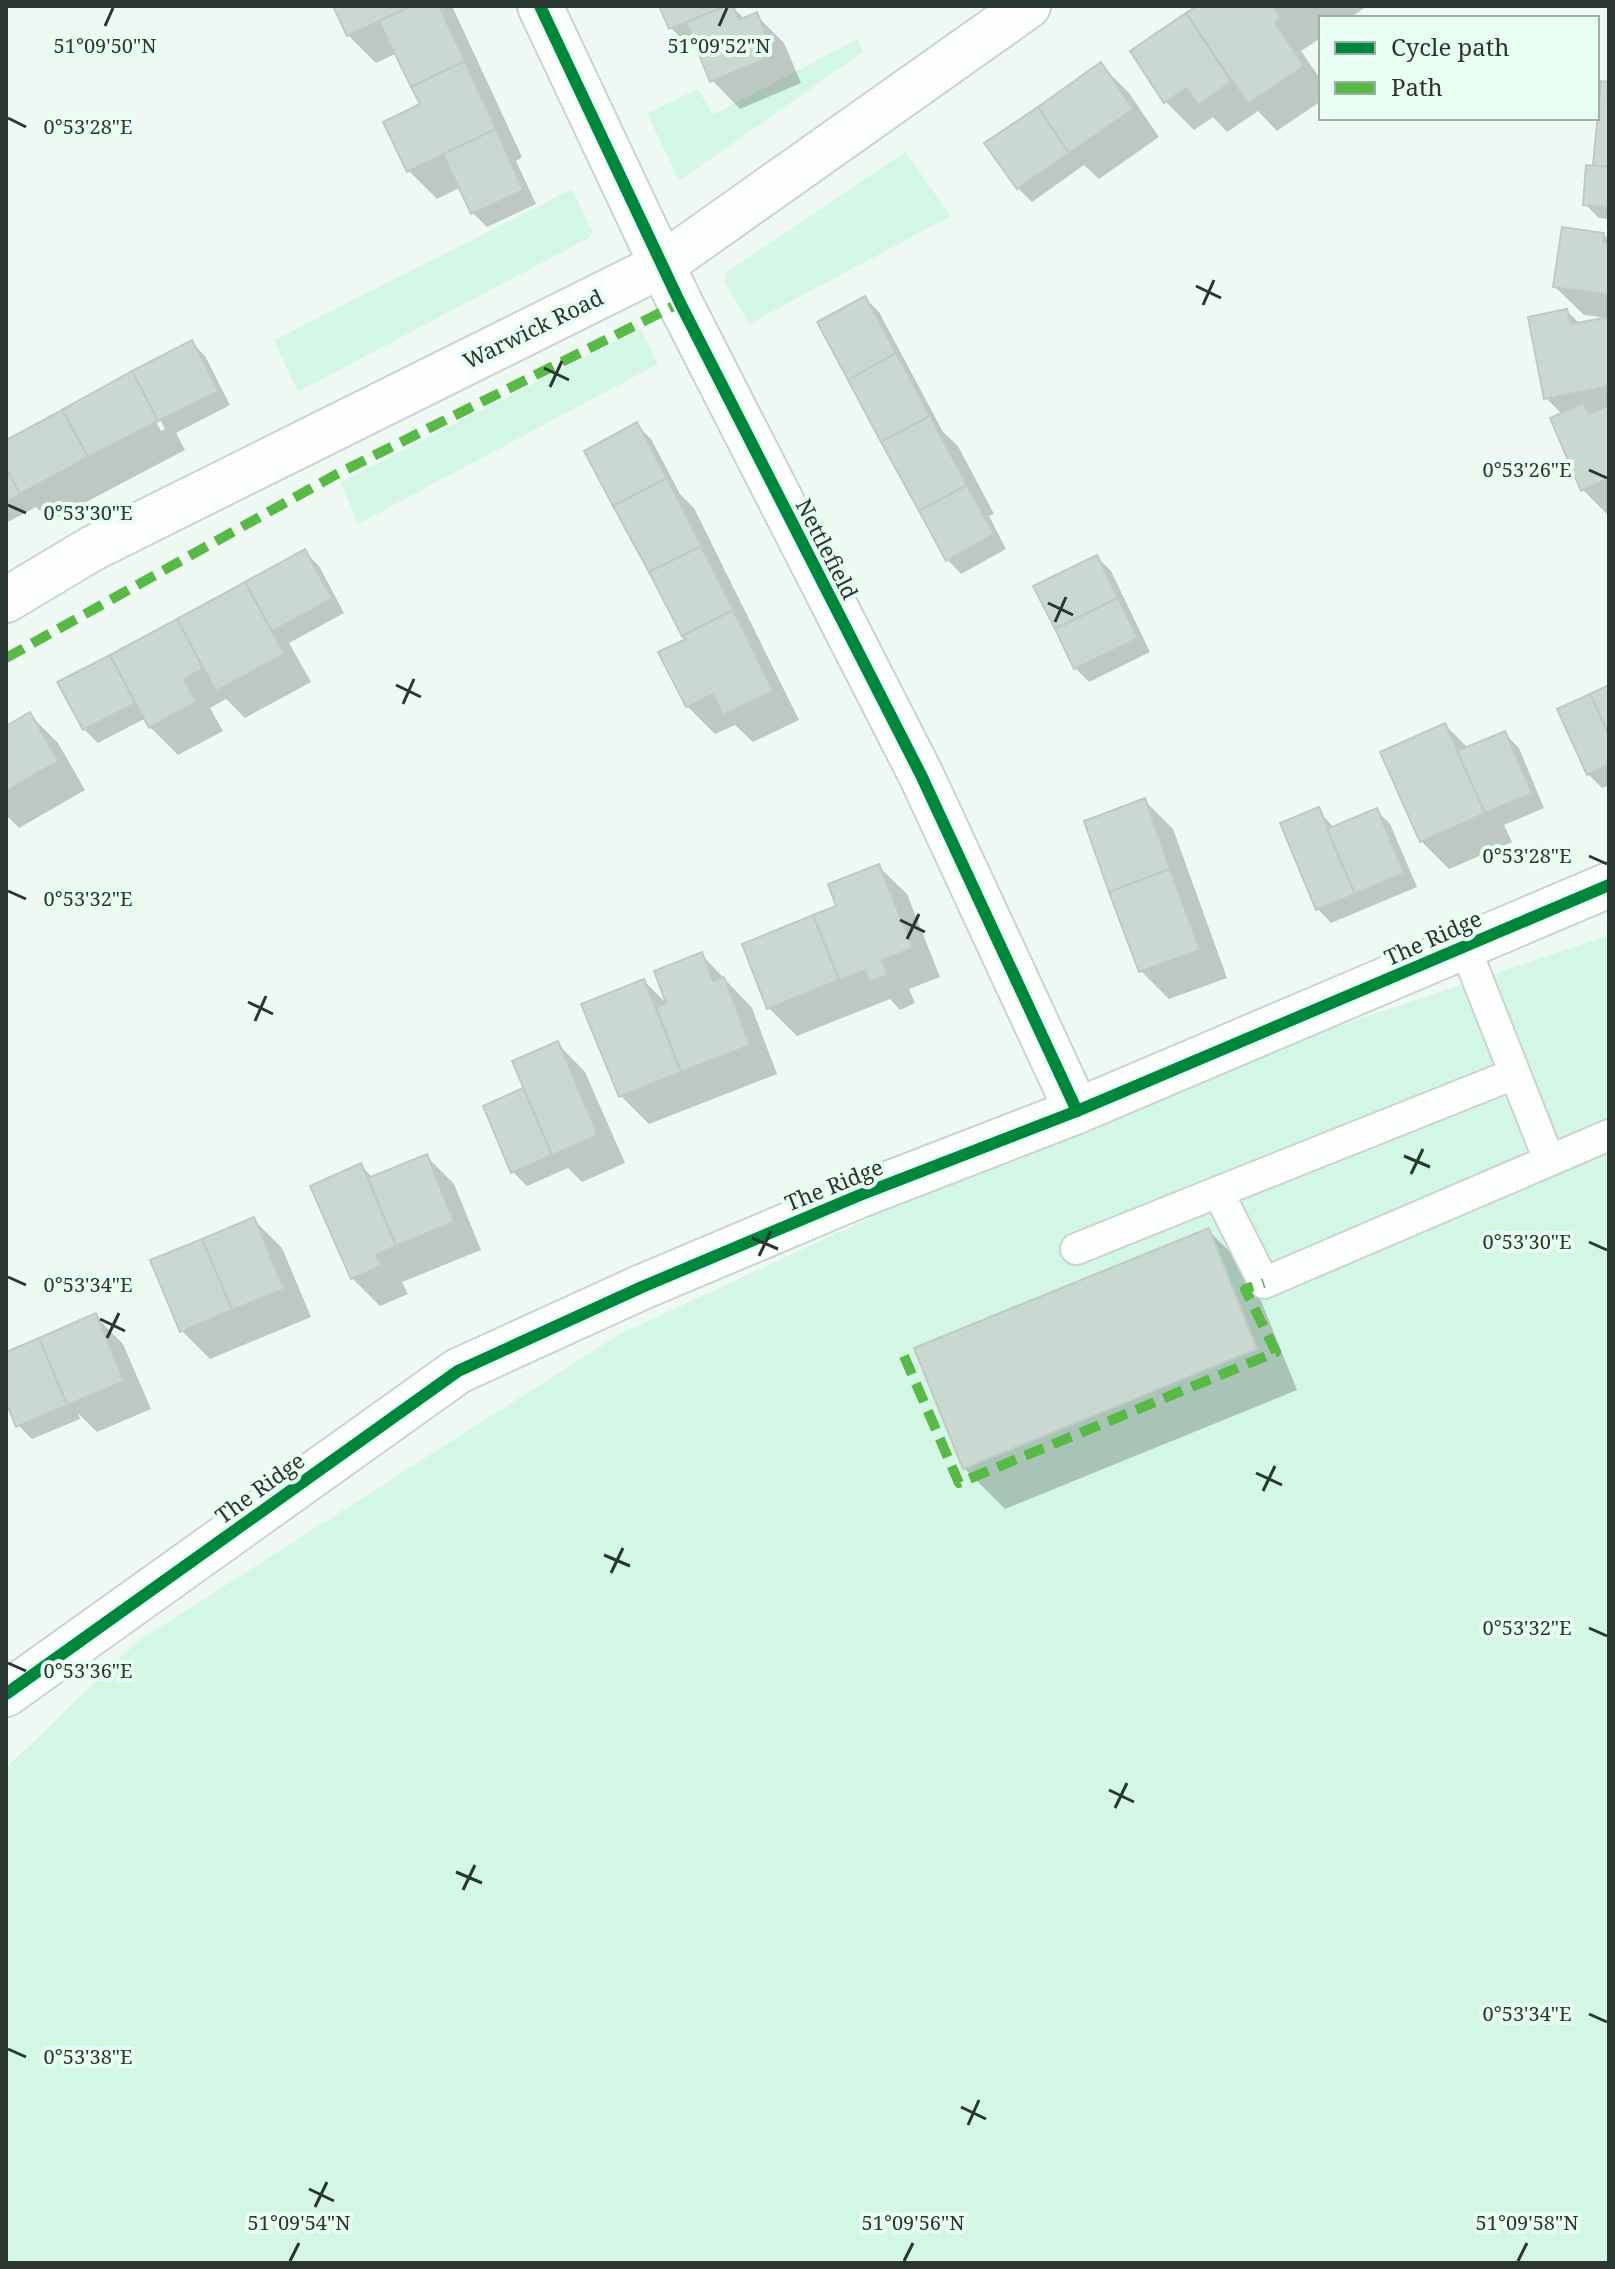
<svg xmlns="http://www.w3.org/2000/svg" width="1615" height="2269" font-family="'Noto Serif',serif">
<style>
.green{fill:#d4f6e5}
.shadow{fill:#0003;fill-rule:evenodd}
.building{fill:#c9d8d0;stroke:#bfcac4;stroke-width:2}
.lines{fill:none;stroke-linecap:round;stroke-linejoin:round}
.lane-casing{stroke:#c9d4ce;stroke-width:34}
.street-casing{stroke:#c9d4ce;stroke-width:48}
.lane{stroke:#fcfefd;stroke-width:30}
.street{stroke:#fcfefd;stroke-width:44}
.quiet{stroke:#58b947;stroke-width:10;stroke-dasharray:20 10;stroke-linecap:butt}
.cycleway-casing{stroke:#e9fef3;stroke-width:17}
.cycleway{stroke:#00873e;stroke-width:12}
.ticks{fill:none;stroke:#293730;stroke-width:3}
.labels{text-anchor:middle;stroke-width:8;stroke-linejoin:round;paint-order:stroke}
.street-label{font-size:22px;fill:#293730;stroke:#e9fef3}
.ticks-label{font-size:20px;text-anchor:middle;fill:#293730;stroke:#e9fef3;stroke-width:8;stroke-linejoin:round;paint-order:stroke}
</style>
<rect width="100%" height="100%" fill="#eef9f3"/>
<g class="green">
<polygon points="857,39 863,52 679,181 647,113 698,89 713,115"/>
<polygon points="905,152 951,216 749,324 725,282 727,272"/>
<polygon points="572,189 593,233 587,239 298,392 274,340"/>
<polygon points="640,329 658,364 358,524 341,482"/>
<polygon points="1609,935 1609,2263 6,2263 6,1768 138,1641 618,1335 1139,1093"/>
</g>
<g class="shadow">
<polygon points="335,6 452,6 522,157 516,161 536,204 487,227 473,213 461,187 437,199 409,171 423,104 397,53 376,63 348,35"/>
<polygon points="661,6 731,6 745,19 756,15 784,43 801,83 740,109 712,80 694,38 685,42 671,28"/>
<polygon points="1200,6 1367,6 1350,18 1321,18 1321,38 1301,51 1321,80 1321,101 1277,131 1258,111 1227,132 1213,117 1194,130 1166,102 1132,52"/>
<polygon points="1101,65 1129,93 1159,137 1099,179 1084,165 1032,202 1018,188"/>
<polygon points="1609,84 1609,219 1599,218 1585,204 1598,168 1595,164"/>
<polygon points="1603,234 1609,240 1609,516 1583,490 1563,415 1546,398 1567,311 1580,324 1608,318 1584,315 1555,287"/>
<polygon points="865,298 879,312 943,432 958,446 994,514 989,516 1006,549 961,574 948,560"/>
<path d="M 191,342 L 205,356 L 230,405 L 176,433 L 185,450 L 50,521 L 36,507 L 6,523 L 6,443 ZM 147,405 L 152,405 L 165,429 L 161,431 Z"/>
<polygon points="637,425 651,439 680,494 694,508 799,720 753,742 735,725 715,734 687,706 688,640"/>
<polygon points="305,552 319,566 344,613 289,643 311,682 245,718 226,699 210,708 223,731 178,755 150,727 146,718 98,743 84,729 111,657 244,584 250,590"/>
<polygon points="1097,557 1111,571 1150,652 1089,682 1075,668"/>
<polygon points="1609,688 1609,785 1602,788 1588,774"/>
<polygon points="30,715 58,743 85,790 19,828 6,815 6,728"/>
<polygon points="1445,725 1469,749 1505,734 1519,748 1544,808 1504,825 1512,842 1449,869 1421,841"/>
<polygon points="1144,800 1173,829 1227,978 1169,999 1141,971"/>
<polygon points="1318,810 1334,828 1376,810 1390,824 1417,887 1331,923 1318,909"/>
<polygon points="878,866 907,894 940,977 909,989 915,1003 900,1010 890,999 797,1036 769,1008 839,907"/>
<polygon points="701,954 752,1008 777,1074 649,1124 621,1096 644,981 670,1007"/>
<polygon points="557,1043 585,1072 625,1163 582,1182 568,1168 527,1186 513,1172 523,1091 529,1097"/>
<polygon points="426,1156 454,1184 481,1250 402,1282 408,1294 380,1306 352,1278 361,1166 373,1178"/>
<polygon points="254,1220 282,1248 311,1317 210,1359 182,1331"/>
<polygon points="1208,1230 1249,1271 1297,1390 1005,1509 964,1468"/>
<polygon points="95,1316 123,1344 151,1409 97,1432 78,1413 80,1419 32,1439 18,1425 6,1397 6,1354"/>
</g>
<g class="building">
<polygon points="333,6 411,6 347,36"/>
<polygon points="411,6 439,6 465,61 411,87 379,21"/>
<polygon points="659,6 722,6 722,8 669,29"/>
<polygon points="733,6 739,20 757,12 774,55 710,82 686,22 726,6"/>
<polygon points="1197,6 1273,6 1281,18 1275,23 1304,66 1248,104 1186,13"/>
<polygon points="1186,13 1231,82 1198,105 1187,88 1164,103 1130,51"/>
<polygon points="465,61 496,129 407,172 383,122 420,104 411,87"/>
<polygon points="1101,62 1133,109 1069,153 1038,107"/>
<polygon points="1601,81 1609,82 1609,167 1593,165"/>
<polygon points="1038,107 1069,153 1017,189 984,143"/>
<polygon points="496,129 523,190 471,214 443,154"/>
<polygon points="1586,165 1609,167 1609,207 1583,205"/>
<polygon points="1562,227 1604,233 1603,242 1609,243 1609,295 1553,287"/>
<polygon points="865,296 896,353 848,380 817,322"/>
<polygon points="1567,309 1571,324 1609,317 1609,386 1544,399 1528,317"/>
<polygon points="192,340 218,391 158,421 132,371"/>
<polygon points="896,353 930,416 881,442 848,380"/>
<polygon points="132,371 158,421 88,457 62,410"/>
<polygon points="1583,403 1589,414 1609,405 1609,478 1581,491 1550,418"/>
<polygon points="62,410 88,457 20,494 6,469 6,440"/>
<polygon points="930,416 967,485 919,511 881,442"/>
<polygon points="637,422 667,478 613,506 584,451"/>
<polygon points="6,469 20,494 6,502"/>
<polygon points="667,478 701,546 649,572 613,506"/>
<polygon points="967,485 994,534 946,561 919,511"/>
<polygon points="701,546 733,610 682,636 649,572"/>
<polygon points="305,549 332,599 272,631 245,582"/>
<polygon points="1097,555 1118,598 1055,629 1033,586"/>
<polygon points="245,582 284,654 216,691 177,619"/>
<polygon points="1118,598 1138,638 1074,669 1055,629"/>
<polygon points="733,610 773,691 723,715 713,694 686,707 658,652 686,639 682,636"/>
<polygon points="177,619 203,668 184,679 196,702 149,728 110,655"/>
<polygon points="110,655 135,703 83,730 57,682"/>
<polygon points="1609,685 1609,735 1590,694"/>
<polygon points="1590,694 1609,735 1609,765 1587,775 1557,709"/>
<polygon points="30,712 58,761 6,791 6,726"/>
<polygon points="1445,723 1485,813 1420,842 1380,752"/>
<polygon points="1505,731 1532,793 1485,813 1457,751"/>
<polygon points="1145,798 1170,869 1109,892 1084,821"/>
<polygon points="1319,807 1355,894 1316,910 1280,823"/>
<polygon points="1377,808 1404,873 1355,894 1327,829"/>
<polygon points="879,864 913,948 882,960 888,975 870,982 865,970 839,980 813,915 836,906 828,884"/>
<polygon points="1170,869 1200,950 1139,972 1109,892"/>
<polygon points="813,915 839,980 767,1009 742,944"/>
<polygon points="702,952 713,981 724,977 750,1045 681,1072 656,1007 666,1003 654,971"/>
<polygon points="644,979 681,1072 619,1097 581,1004"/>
<polygon points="558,1041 598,1135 552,1155 512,1061"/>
<polygon points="523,1088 552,1155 511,1173 483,1106"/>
<polygon points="427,1154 454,1222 396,1246 368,1178"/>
<polygon points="361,1163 396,1246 376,1254 381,1266 351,1279 310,1186"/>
<polygon points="254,1217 284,1289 232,1310 202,1239"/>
<polygon points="1209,1228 1257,1349 963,1469 914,1348"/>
<polygon points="202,1239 232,1310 180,1332 150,1260"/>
<polygon points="96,1313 124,1381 67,1405 39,1338"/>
<polygon points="39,1338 67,1405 16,1427 6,1402 6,1352"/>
</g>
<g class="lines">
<defs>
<g id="lane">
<polyline points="1464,945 1549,1160"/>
<polyline points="1514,1074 1218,1192 1264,1283 1609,1135"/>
<polyline points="1076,1249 1218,1192"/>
</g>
<g id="street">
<polyline points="540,6 680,303 921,775 1077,1111"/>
<polyline points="6,600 93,548 662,265 1028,6"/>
<polyline points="6,1694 458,1371 642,1287 860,1195 1077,1111 1609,885"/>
</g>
</defs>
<use href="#lane" class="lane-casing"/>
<use href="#street" class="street-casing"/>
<use href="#lane" class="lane"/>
<use href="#street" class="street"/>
<g class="quiet">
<polyline points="6,658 335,475 680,303"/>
<polyline points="904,1356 959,1483 1276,1352 1245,1289 1264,1283"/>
</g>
<defs>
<g id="cycleway">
<polyline points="540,6 680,303 921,775 1077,1111"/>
<polyline points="6,1694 458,1371 642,1287 860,1195 1077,1111 1609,885"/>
</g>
</defs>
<use href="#cycleway" class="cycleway-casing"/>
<use href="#cycleway" class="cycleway"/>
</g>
<path class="ticks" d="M 105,26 L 113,8M 719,26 L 727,8M 8,118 L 26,127M 1196,286 L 1221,298M 1203,305 L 1214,280M 544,368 L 569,380M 550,387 L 562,361M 1589,470 L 1607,478M 8,505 L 26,513M 1048,603 L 1073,615M 1055,622 L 1066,597M 396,685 L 421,697M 403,704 L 414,679M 1589,856 L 1607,864M 8,891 L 26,899M 900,920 L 925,932M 907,939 L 919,914M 248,1002 L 273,1014M 255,1021 L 266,996M 1404,1156 L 1430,1167M 1411,1174 L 1423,1149M 752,1238 L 778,1249M 1589,1242 L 1607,1250M 759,1256 L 771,1231M 8,1277 L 26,1285M 100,1319 L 125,1331M 107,1338 L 119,1313M 1256,1473 L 1282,1485M 1263,1491 L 1275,1466M 604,1555 L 630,1566M 611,1573 L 623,1548M 1589,1628 L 1607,1636M 8,1663 L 26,1671M 1109,1790 L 1134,1802M 1115,1808 L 1127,1783M 456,1872 L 482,1883M 463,1890 L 475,1865M 1589,2014 L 1607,2022M 8,2049 L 26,2057M 961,2107 L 986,2119M 968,2125 L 979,2100M 309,2189 L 334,2201M 315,2207 L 327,2182M 290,2261 L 299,2243M 904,2261 L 913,2243M 1518,2261 L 1527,2243"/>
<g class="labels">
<g class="street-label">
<text transform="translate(533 329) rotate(-26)" y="8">Warwick Road</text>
<text transform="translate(827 549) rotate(63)" y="8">Nettlefield</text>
<text transform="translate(1433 938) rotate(-24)" y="8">The Ridge</text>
<text transform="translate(834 1185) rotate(-22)" y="8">The Ridge</text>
<text transform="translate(260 1488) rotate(-36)" y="8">The Ridge</text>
</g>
</g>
<g class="ticks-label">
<text x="105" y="53">51°09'50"N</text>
<text x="719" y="53">51°09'52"N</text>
<text x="88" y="134">0°53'28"E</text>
<text x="1527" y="477">0°53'26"E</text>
<text x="88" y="520">0°53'30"E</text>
<text x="1527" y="863">0°53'28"E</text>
<text x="88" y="906">0°53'32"E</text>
<text x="1527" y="1249">0°53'30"E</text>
<text x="88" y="1292">0°53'34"E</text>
<text x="1527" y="1635">0°53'32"E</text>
<text x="88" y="1678">0°53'36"E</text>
<text x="1527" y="2021">0°53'34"E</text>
<text x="88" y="2064">0°53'38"E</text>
<text x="299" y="2230">51°09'54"N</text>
<text x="913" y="2230">51°09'56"N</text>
<text x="1527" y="2230">51°09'58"N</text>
</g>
<rect width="1615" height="2269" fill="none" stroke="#293730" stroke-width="16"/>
<rect x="1319" y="16" width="280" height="104" fill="#e9fef3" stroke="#9caea5" stroke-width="2"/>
<rect x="1335" y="42" width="40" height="12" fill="#00873e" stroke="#9caea5" stroke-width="2"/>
<text x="1391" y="56" font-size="24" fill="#293730">Cycle path</text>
<rect x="1335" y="82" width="40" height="12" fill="#58b947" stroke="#9caea5" stroke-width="2"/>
<text x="1391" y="96" font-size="24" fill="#293730">Path</text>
</svg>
